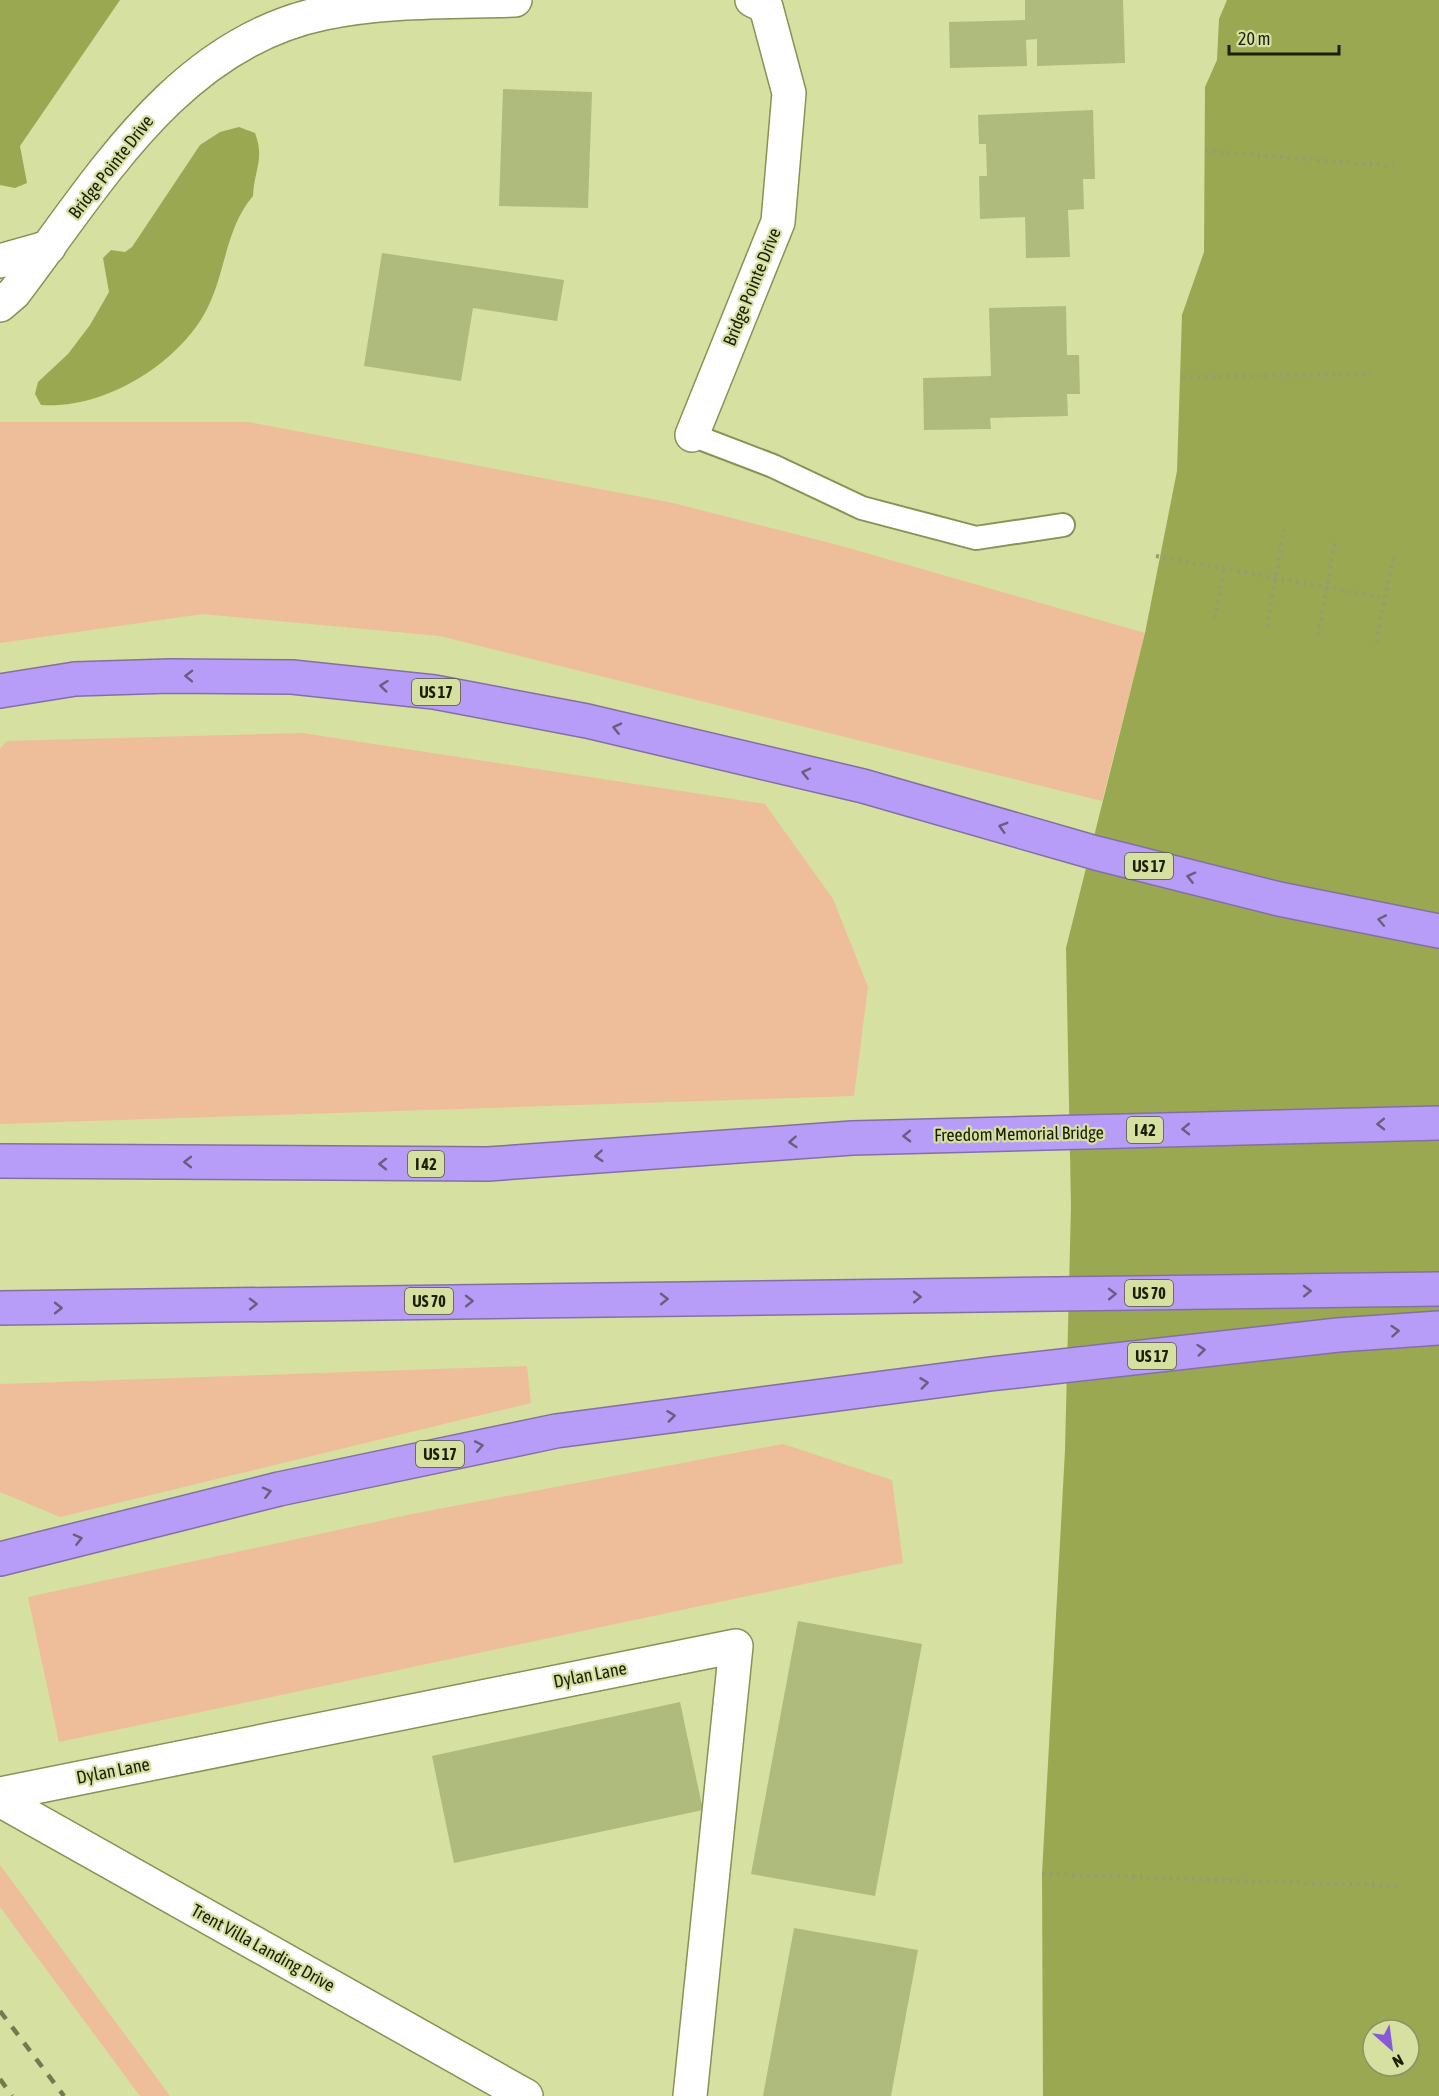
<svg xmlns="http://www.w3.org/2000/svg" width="1439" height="2096" font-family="'Asap Condensed',sans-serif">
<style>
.green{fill:#eebd9a}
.water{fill:#9ba852;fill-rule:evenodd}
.building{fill:#afbb7d}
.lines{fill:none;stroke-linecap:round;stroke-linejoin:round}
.service-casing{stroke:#889256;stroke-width:26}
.minor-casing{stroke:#889256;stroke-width:36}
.motorway-casing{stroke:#8171a3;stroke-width:36}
.path{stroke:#969f6c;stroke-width:4;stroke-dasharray:3 4.5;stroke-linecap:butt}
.service{stroke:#fff;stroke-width:22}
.minor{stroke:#fff;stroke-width:33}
.motorway{stroke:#b89df8;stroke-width:33}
.rail{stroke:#737a4f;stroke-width:4.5;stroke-dasharray:10 10;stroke-linecap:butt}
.oneway{stroke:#6a5e7f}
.labels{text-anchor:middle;stroke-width:4.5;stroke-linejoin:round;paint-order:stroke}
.shield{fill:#d5e0a1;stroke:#535934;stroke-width:1.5}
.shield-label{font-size:16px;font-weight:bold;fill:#1b1f06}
.street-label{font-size:18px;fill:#1b1f06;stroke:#d5e0a1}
</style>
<rect width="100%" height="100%" fill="#d5e0a1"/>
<g class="green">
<polygon points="0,422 249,422 673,503 838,545 1145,633 1102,801 440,636 202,614 0,643"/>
<polygon points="302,733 765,804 833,899 868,987 854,1096 0,1124 0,749 6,741"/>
<polygon points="527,1366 531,1403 60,1517 0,1492 0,1384"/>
<polygon points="783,1444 892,1480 903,1563 59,1742 28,1597 412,1514"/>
<polygon points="0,1865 170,2096 140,2096 0,1907"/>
</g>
<g class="water">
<polygon points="0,0 120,0 20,146 27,183 15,188 0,185"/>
<path d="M 1227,0 L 1439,0 L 1439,2096 L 1043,2096 L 1042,1874 L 1065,1450 L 1071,1206 L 1066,948 L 1145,633 L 1177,471 L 1182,315 L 1204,252 L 1205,87 L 1217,60 L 1219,19 ZM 1373,2030 L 1409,2030 L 1409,2066 L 1373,2066 Z"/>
<path d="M 239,127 L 255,133 C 265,159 254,170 253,196 C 225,229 226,272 207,309 C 179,364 103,410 41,405 L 35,394 L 38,382 L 68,354 L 90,325 L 109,292 L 103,258 L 111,250 L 125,252 L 132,247 L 200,145 L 220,132 Z"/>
</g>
<g class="building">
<polygon points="1025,0 1123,0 1125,63 1037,66 1037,39 1026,40 1027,66 950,68 949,22 1025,20"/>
<polygon points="503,89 592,92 588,208 499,206"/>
<polygon points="1093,110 1095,179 1083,179 1084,209 1068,210 1070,257 1026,258 1025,217 980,219 979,176 987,176 986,144 979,144 978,115"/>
<polygon points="382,253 564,280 557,321 473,308 461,381 364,366"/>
<polygon points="1066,306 1067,355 1079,355 1080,394 1067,394 1068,416 990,418 991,429 924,430 923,378 991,376 989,308"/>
<polygon points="798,1621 922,1644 875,1896 751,1874"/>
<polygon points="680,1702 703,1810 454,1863 432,1756"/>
<polygon points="794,1928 918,1950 891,2096 763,2096"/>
</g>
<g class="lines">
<defs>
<polyline id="service" points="692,435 773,466 862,508 976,538 1063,525"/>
<g id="minor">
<polyline points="0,261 49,247"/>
<path d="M 0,305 L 14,293 C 98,183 177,43 324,13 C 386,0 452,2 515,0"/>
<polyline points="692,435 778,222 789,93 766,7 752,0"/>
<polyline points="0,1794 736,1646 690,2096"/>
<polyline points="0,1800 526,2096"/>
</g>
<g id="motorway">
<polyline points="0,691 75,679 170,676 292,677 434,692 587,721 863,786 1096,853 1279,899 1439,931"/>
<polyline points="0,1161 488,1164 852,1138 1439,1123"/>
<polyline points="0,1308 1439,1289"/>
<polyline points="0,1559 279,1489 556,1431 990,1374 1338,1335 1439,1328"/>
</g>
</defs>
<use href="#service" class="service-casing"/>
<use href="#minor" class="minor-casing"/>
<use href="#motorway" class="motorway-casing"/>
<g class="path">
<polyline points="1205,151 1393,166"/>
<polyline points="1182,377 1371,374"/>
<polyline points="1156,556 1384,598"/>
<polyline points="1215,618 1224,569"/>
<polyline points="1267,627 1284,529"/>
<polyline points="1318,635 1336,538"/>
<polyline points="1376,642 1394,554"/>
<polyline points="1042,1874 1400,1886"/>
</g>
<use href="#service" class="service"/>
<use href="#minor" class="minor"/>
<use href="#motorway" class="motorway"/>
<g class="rail">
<polyline points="0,2011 64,2096"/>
<polyline points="0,2079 12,2096"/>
</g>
</g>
<defs><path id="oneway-chevron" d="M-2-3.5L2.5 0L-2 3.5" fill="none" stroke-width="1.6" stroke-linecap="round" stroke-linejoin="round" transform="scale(1.5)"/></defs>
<g class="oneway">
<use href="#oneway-chevron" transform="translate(189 676) rotate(-179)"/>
<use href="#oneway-chevron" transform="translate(384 686) rotate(-174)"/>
<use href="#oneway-chevron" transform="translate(617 728) rotate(-167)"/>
<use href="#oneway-chevron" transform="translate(806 773) rotate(-167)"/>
<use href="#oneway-chevron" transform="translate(1003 827) rotate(-164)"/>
<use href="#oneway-chevron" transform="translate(1191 877) rotate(-166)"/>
<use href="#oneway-chevron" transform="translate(1382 920) rotate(-169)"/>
<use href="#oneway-chevron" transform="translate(1381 1124) rotate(179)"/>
<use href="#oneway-chevron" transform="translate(1186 1129) rotate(179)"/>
<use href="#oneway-chevron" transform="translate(907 1136) rotate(179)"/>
<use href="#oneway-chevron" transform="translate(793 1142) rotate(176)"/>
<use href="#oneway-chevron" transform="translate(599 1156) rotate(176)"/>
<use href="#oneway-chevron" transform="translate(188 1162) rotate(-180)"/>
<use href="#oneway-chevron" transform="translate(383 1164) rotate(-180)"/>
<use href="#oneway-chevron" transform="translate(1307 1291) rotate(-1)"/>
<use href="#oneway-chevron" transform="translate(1112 1294) rotate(-1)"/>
<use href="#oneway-chevron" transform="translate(917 1297) rotate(-1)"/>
<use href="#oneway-chevron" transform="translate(664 1299) rotate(-1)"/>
<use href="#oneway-chevron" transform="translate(469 1301) rotate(-1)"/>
<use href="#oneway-chevron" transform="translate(253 1304) rotate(-1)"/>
<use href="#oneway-chevron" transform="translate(58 1308)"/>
<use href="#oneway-chevron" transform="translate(1395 1331) rotate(-4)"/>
<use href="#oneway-chevron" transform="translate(1201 1350) rotate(-6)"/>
<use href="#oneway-chevron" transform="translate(924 1383) rotate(-7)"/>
<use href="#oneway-chevron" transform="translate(671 1416) rotate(-7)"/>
<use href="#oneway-chevron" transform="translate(479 1446) rotate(-11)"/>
<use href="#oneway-chevron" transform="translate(267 1492) rotate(-14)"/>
<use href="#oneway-chevron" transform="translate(78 1539) rotate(-14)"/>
</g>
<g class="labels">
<g class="shield">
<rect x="412" y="679" width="48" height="26" rx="4.5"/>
<rect x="1125" y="853" width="48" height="26" rx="4.5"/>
<rect x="1127" y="1117" width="36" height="26" rx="4.5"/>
<rect x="408" y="1151" width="36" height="26" rx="4.5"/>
<rect x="1125" y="1280" width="48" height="26" rx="4.5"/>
<rect x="405" y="1288" width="48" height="26" rx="4.5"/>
<rect x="1128" y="1343" width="48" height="26" rx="4.5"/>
<rect x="416" y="1441" width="48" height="26" rx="4.5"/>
</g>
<g class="shield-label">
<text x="436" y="698">US 17</text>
<text x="1149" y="872">US 17</text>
<text x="1145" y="1136">I 42</text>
<text x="426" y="1170">I 42</text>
<text x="1149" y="1299">US 70</text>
<text x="429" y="1307">US 70</text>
<text x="1152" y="1362">US 17</text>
<text x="440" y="1460">US 17</text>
</g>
<g class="street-label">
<text transform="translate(111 167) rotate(-52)" y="6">Bridge Pointe Drive</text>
<text transform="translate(752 287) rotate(-68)" y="6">Bridge Pointe Drive</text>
<text transform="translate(1019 1134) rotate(-1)" y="6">Freedom Memorial Bridge</text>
<text transform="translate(590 1675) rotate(-11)" y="6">Dylan Lane</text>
<text transform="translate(113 1771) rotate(-11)" y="6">Dylan Lane</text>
<text transform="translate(263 1948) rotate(29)" y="6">Trent Villa Landing Drive</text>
</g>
</g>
<g transform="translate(1391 2048) rotate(152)"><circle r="28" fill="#d5e0a1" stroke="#8b9363" stroke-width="1.5"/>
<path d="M0-4.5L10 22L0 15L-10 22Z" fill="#865ad4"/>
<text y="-9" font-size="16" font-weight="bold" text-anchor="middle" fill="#1b1f06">N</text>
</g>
<path d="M1229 45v9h110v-9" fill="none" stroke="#1b1f06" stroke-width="3"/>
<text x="1238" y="45" font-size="18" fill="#1b1f06" stroke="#d5e0a1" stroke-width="4.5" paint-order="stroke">20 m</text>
</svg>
